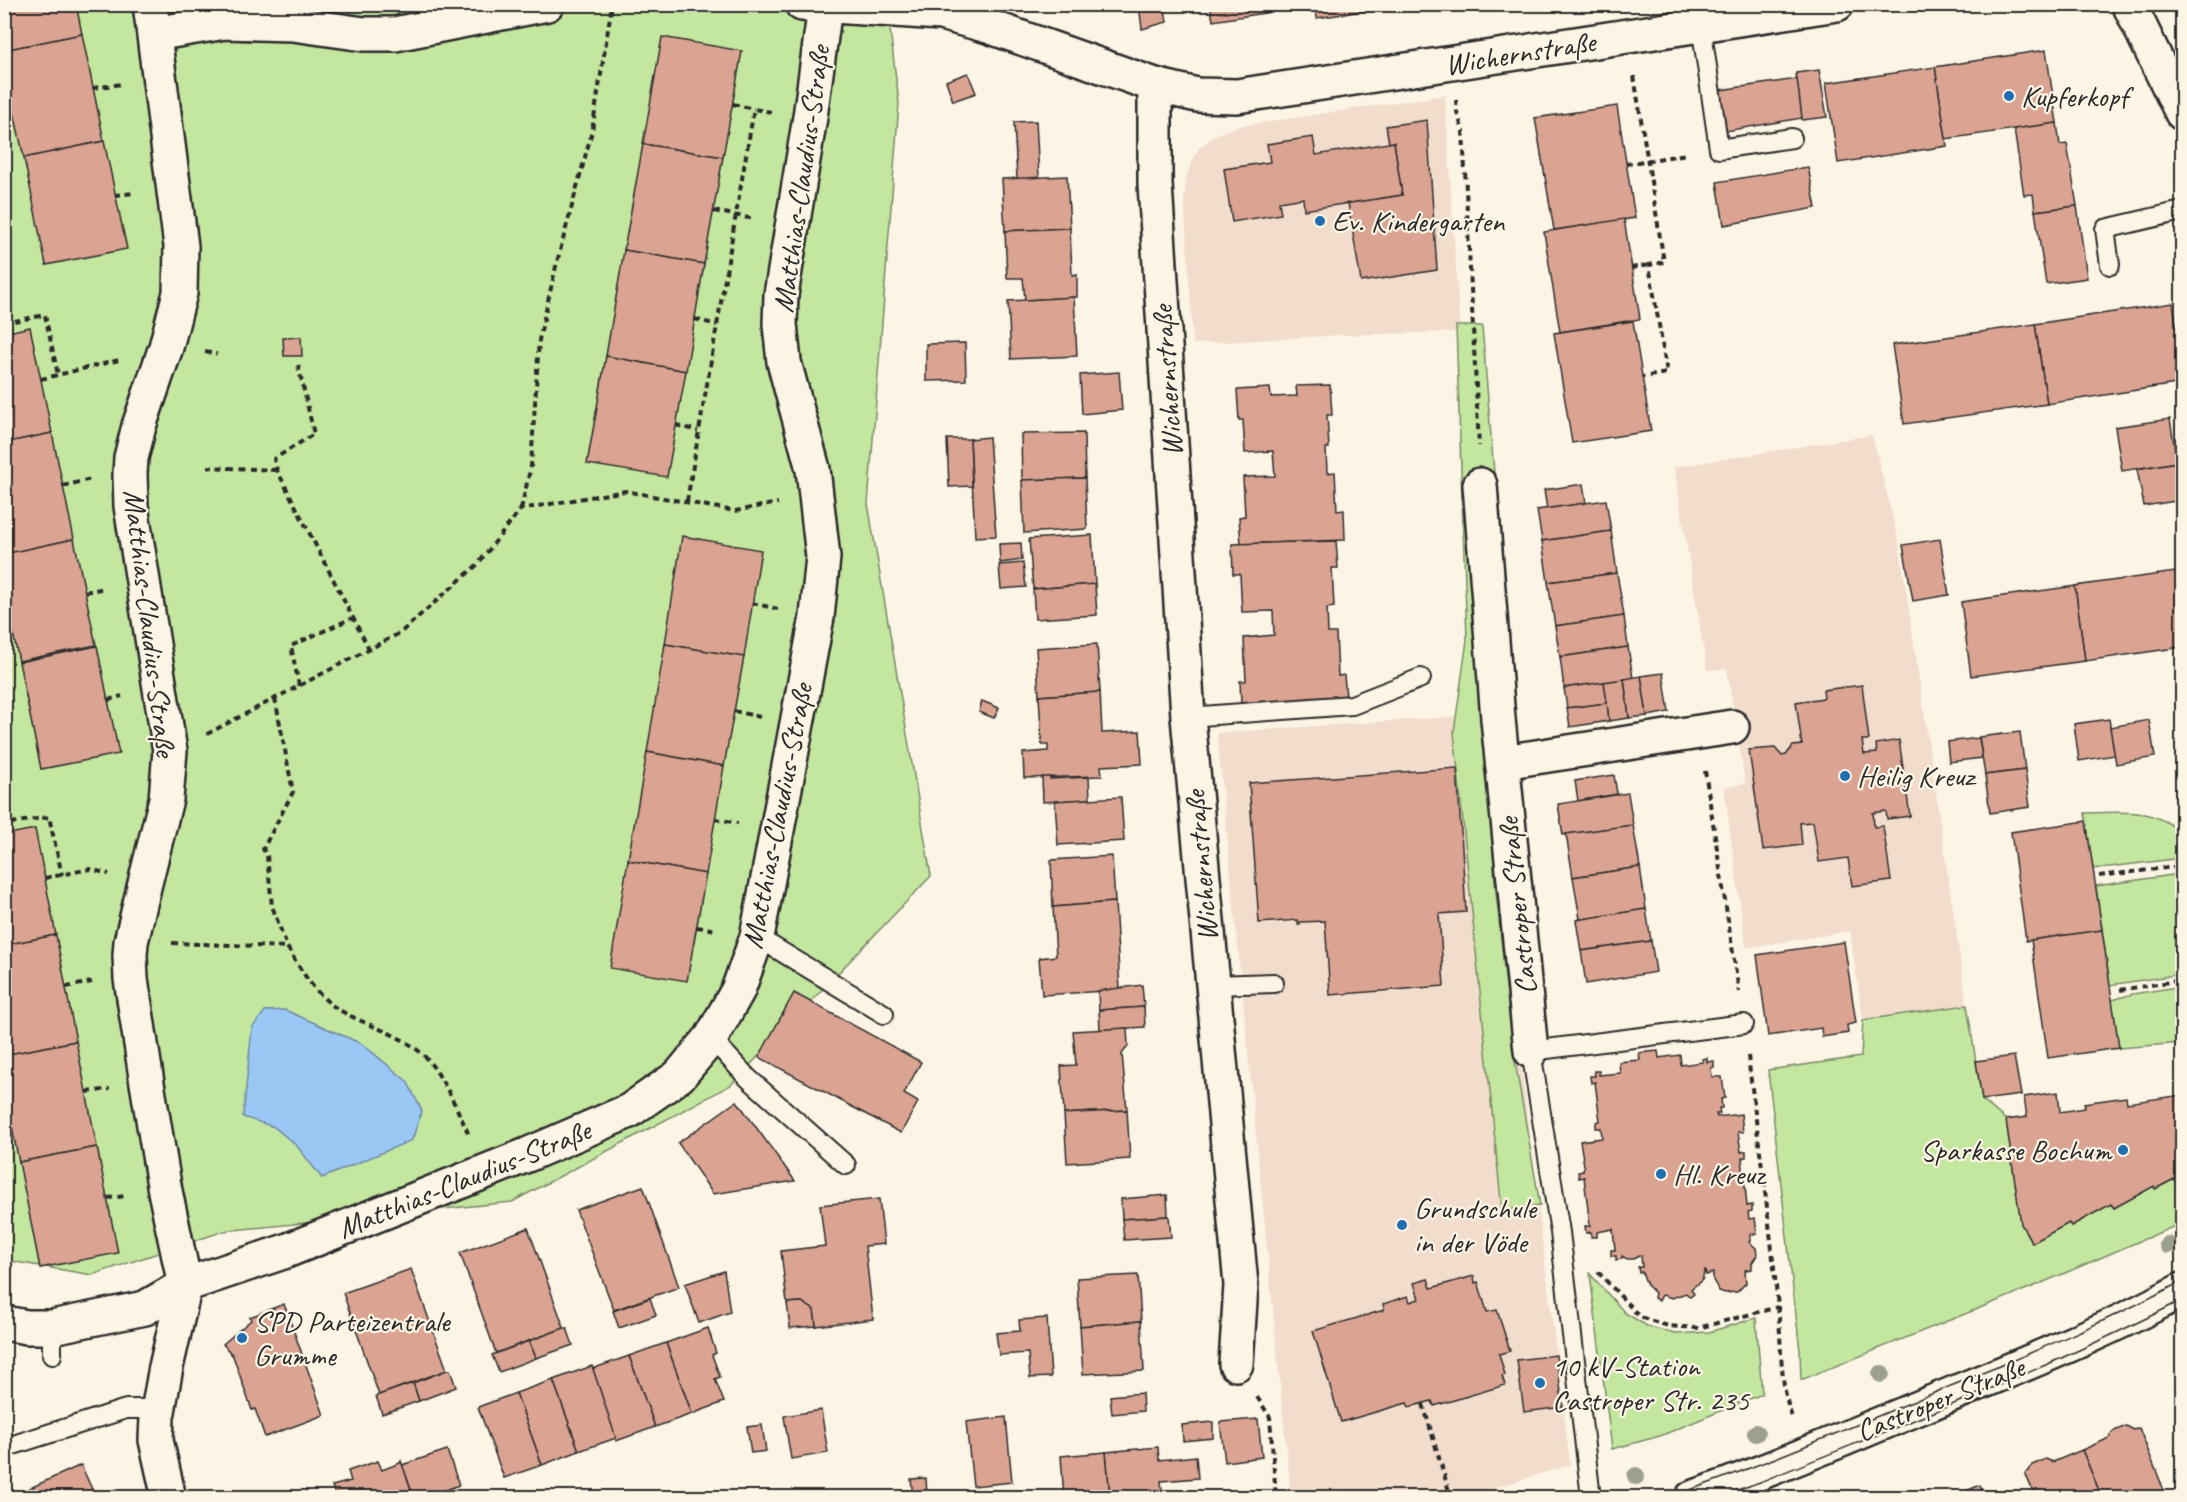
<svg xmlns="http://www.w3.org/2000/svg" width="2187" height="1502" font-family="Caveat,sans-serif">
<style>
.built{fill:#f2ddcc}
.green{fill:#c4e7a0;stroke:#788966;stroke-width:1.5}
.water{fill:#9bc7f5;stroke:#6e89a4;stroke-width:1.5}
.building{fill:#dba492;stroke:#2b2b2b;stroke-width:1.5}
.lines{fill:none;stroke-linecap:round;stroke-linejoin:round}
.service-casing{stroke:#2b2b2b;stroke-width:22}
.minor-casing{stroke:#2b2b2b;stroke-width:38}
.tertiary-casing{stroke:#2b2b2b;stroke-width:38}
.secondary-casing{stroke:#2b2b2b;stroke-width:38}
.path{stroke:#2b2b2b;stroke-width:4;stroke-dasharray:6 4.5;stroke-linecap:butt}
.service{stroke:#fcf5e5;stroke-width:18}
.minor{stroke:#fcf5e5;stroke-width:33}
.tertiary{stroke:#fcf5e5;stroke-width:33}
.secondary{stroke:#fcf5e5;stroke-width:33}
.tram{stroke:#2b2b2b;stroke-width:1.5}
.tree{fill:#9ea08f}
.poi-dot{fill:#1f6fb2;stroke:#fcf5e5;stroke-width:2}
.labels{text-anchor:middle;stroke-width:4.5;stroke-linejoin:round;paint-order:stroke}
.street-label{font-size:30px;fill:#2b2b2b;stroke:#fcf5e5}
.poi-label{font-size:30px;fill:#2b2b2b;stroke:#fcf5e5;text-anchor:start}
</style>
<rect width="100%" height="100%" fill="#fcf5e5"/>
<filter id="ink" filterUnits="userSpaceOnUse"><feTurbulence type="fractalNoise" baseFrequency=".0167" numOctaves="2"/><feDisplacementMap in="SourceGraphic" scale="12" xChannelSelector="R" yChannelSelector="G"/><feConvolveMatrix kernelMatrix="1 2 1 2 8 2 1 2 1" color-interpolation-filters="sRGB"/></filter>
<g filter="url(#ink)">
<g class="built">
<polygon points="1445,95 1460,332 1343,335 1193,344 1184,195 1187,174 1198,149 1217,134 1239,126"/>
<polygon points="1872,435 1899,542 1967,1005 1863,1020 1850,931 1746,948 1724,787 1745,783 1727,669 1707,670 1674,467"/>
<polygon points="1478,715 1570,1465 1464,1497 1291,1497 1217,733"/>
</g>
<g class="green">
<polygon points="4,5 887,5 899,103 868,504 931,876 731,1085 512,1202 224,1231 92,1275 5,1260"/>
<polygon points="1456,326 1482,326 1495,485 1471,487 1495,883 1513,1050 1540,1205 1502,1211 1454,732 1467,640"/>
<path d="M 2085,813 C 2121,813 2155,806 2182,834 L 2182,858 L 2093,869 Z"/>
<polygon points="2180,874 2177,904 2182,974 2110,985 2096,886"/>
<polygon points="2170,988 2182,990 2182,1043 2119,1048 2112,1000 2133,994"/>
<polygon points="1967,1005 1982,1100 2006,1120 2021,1223 2032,1243 2069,1223 2071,1226 2111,1204 2114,1208 2154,1186 2156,1189 2182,1175 2182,1223 2037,1285 1801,1380 1800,1351 1768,1070 1861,1057 1863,1020"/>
<polygon points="1590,1274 1625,1313 1647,1326 1675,1334 1709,1332 1756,1318 1762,1394 1660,1436 1612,1449"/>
</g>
<polygon class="water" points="285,1010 362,1044 407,1081 422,1111 412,1140 322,1178 297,1146 274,1127 243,1117 252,1028 265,1011"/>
<g class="building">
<polygon points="4,4 76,4 82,34 4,50"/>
<polygon points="1139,4 1164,4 1167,22 1142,29"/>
<polygon points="1210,4 1263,4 1264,13 1213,21"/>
<polygon points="1263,4 1315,4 1264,13"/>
<polygon points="1315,4 1370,4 1370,10 1317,18"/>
<polygon points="82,34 104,141 24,158 4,67 4,50"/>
<polygon points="662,37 742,51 723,157 643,144"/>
<polygon points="2046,50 2057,123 1946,139 1935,67"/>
<polygon points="1935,67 1947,146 1838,163 1826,83"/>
<polygon points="1819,70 1827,117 1802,120 1796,73"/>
<polygon points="968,73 976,93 953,101 946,81"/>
<polygon points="1797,79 1802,118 1726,131 1720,90"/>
<polygon points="1617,106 1635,218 1554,230 1535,118"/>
<polygon points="1427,120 1437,270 1361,282 1348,203 1402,195 1394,142 1389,143 1386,126"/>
<polygon points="1036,121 1039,178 1017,179 1014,122"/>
<polygon points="2057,123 2060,145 2067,144 2077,206 2035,211 2033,194 2024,195 2014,129"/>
<polygon points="1313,137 1316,155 1394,142 1402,195 1304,210 1303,198 1279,202 1281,214 1232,222 1224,169 1270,162 1267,144"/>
<polygon points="104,141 127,249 46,265 24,158"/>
<polygon points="643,144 723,157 704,264 624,250"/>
<polygon points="1808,167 1816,208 1724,225 1717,182"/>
<polygon points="1067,176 1070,228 1005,231 1002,179"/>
<polygon points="2077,206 2087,278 2046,284 2035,211"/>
<polygon points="1624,219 1640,319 1560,332 1544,232"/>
<polygon points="1070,228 1072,275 1077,274 1077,297 1025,300 1023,278 1007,278 1005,231"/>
<polygon points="624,250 704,264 686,371 606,356"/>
<polygon points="1074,297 1077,356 1011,359 1008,301"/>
<polygon points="2173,303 2182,366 2182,383 2047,404 2035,324"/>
<polygon points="1633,321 1651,431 1572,443 1554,333"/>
<polygon points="2035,324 2047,404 1904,424 1892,345"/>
<polygon points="30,327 52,433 4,443 4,333"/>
<polygon points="301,337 302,356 284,356 283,338"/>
<polygon points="965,343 966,380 926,381 926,344"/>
<polygon points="606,356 686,371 667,477 587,464"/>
<polygon points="1119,372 1122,410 1082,414 1080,375"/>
<polygon points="1330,385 1332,415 1327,415 1329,448 1326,448 1327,473 1335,472 1337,511 1344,510 1345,540 1241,544 1239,517 1245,516 1243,477 1275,476 1273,451 1245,453 1243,420 1239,420 1237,390 1270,388 1271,397 1297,396 1296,386"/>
<polygon points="2170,419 2177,462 2122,471 2115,427"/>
<polygon points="52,433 74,539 4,554 4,443"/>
<polygon points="1084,433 1085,478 1022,480 1021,434"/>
<polygon points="989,437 996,536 975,537 970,439"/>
<polygon points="947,439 970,439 972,486 949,487"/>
<polygon points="2177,462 2182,500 2144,506 2137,469"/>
<polygon points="1085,478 1087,529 1024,533 1022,480"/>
<polygon points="1583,484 1586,503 1547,509 1544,490"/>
<polygon points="1606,500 1611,531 1542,541 1537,510"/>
<polygon points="1611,531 1617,573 1548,582 1542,541"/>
<polygon points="1092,535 1095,584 1033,589 1029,539"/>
<polygon points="682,536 761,550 744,657 665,644"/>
<polygon points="74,539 96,645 19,661 4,592 4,554"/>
<polygon points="1940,539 1949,595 1913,601 1903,545"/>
<polygon points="1336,541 1338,568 1332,568 1334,607 1327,608 1328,633 1336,633 1338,676 1344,675 1346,697 1241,703 1240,681 1246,681 1244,638 1274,635 1273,611 1242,612 1240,574 1233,574 1232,544"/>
<polygon points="1021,543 1022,560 1000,563 999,544"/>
<polygon points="1023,563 1026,587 1001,589 999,565"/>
<polygon points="2182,571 2182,647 2085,661 2075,586"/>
<polygon points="1617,573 1624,616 1555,626 1548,582"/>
<polygon points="1095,584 1097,615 1035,619 1033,589"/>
<polygon points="2075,586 2085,661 1971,676 1961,602"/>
<polygon points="1624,616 1628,647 1560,657 1555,626"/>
<polygon points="665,644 744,657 724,766 647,752"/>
<polygon points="1097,644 1100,692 1039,696 1036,648"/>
<polygon points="97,646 119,754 41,769 19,662"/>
<polygon points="1628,647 1633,678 1564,688 1560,657"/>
<polygon points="1663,673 1669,712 1647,716 1641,676"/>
<polygon points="1641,676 1647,716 1629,718 1624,679"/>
<polygon points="1624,679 1629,718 1609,721 1604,682"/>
<polygon points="1604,682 1607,703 1567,708 1564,688"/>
<polygon points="1862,685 1869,740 1862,740 1864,754 1877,753 1876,744 1899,740 1910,816 1887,819 1886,811 1873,813 1874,827 1883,826 1891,881 1852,886 1848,858 1819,862 1813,822 1800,823 1802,845 1763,850 1749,750 1775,748 1782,756 1786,755 1793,746 1802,745 1796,702 1824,698 1823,690"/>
<polygon points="1100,692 1102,733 1140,731 1142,764 1101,766 1102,776 1024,778 1023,753 1048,751 1048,745 1042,745 1039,696"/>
<polygon points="982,701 999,708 994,718 979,712"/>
<polygon points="1607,703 1609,721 1570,727 1567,708"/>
<polygon points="2109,719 2115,755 2079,761 2074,724"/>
<polygon points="2149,720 2155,757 2116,764 2110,727"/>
<polygon points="2020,732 2025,770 1985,775 1979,737"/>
<polygon points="1979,738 1982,758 1949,762 1947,742"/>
<polygon points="647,752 724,766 706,874 628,860"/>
<polygon points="1457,768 1466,912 1439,914 1444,986 1330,995 1325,921 1300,922 1300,924 1298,924 1298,920 1259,923 1249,783"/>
<polygon points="2025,770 2030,807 1990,813 1985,775"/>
<polygon points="1614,775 1617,794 1578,801 1575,781"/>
<polygon points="1042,777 1050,777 1050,779 1089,777 1090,799 1043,802"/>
<polygon points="1628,793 1633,825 1563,835 1558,804"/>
<polygon points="1121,797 1124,841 1058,845 1055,801"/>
<polygon points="2086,821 2102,930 2026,941 2011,832"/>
<polygon points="1633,825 1640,867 1573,877 1566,834"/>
<polygon points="35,829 56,935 4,945 4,835"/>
<polygon points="1112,856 1115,902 1053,907 1051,860"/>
<polygon points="628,860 706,874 687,981 610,968"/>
<polygon points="1640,867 1646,909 1576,920 1580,919 1573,877"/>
<polygon points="1115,902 1120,990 1042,995 1039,958 1056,956 1053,907"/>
<polygon points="1646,909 1651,941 1581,951 1576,920"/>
<polygon points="2102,930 2119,1048 2048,1058 2031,940"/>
<polygon points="56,935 76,1041 4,1055 4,945"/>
<polygon points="1651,941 1656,972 1586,984 1581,951"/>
<polygon points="1844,942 1856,1023 1847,1025 1848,1033 1822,1037 1821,1028 1768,1036 1757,955"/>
<polygon points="1142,985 1144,1007 1099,1010 1098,991"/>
<polygon points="794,993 921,1062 904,1094 918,1102 901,1133 759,1057"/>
<polygon points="1144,1007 1145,1027 1100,1030 1099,1010"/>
<polygon points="1127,1028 1128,1046 1122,1054 1127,1110 1064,1114 1061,1066 1076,1065 1073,1031"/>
<polygon points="76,1041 97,1147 19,1162 4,1087 4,1055"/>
<polygon points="1658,1051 1659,1058 1680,1055 1681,1065 1703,1062 1702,1059 1707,1058 1707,1062 1714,1061 1714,1067 1711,1068 1712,1077 1722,1077 1725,1098 1721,1099 1722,1108 1719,1108 1720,1114 1716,1114 1717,1117 1741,1114 1743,1132 1738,1132 1741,1152 1746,1151 1746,1157 1742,1158 1747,1206 1752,1205 1752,1211 1748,1212 1749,1219 1755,1218 1757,1234 1751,1234 1751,1241 1749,1242 1756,1248 1757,1255 1752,1263 1752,1269 1745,1270 1746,1283 1737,1292 1725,1293 1719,1291 1713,1280 1713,1273 1706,1275 1705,1270 1702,1280 1691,1289 1694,1294 1690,1297 1686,1293 1672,1298 1662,1295 1659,1301 1654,1298 1655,1293 1647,1285 1642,1272 1639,1273 1638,1267 1642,1267 1641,1255 1633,1259 1627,1259 1622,1256 1622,1259 1616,1260 1616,1256 1611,1256 1611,1250 1615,1250 1613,1229 1597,1232 1597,1237 1591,1237 1591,1232 1586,1233 1585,1226 1590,1226 1584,1177 1579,1178 1578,1172 1583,1171 1584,1165 1580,1141 1602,1138 1601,1128 1596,1128 1596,1122 1600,1121 1595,1082 1591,1083 1590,1076 1595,1076 1594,1071 1599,1071 1599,1075 1620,1073 1619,1062 1640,1060 1639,1053"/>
<polygon points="2014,1056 2021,1095 1982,1100 1976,1061"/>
<polygon points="2058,1092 2060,1112 2085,1108 2084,1103 2126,1097 2127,1103 2182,1095 2182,1175 2155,1189 2154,1186 2114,1208 2111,1204 2071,1226 2069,1223 2032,1243 2021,1224 2006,1120 2027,1117 2024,1097"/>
<polygon points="737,1101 795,1181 713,1194 678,1143"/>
<polygon points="1127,1110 1130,1159 1067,1163 1064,1114"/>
<polygon points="97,1147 118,1253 40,1268 19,1162"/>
<polygon points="643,1186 679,1287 614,1310 576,1210"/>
<polygon points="1167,1195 1168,1216 1122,1219 1121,1199"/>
<polygon points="879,1199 884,1244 865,1246 873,1319 816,1326 814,1310 802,1302 787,1303 781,1251 825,1246 820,1205"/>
<polygon points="1169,1216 1171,1237 1124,1240 1122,1219"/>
<polygon points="528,1228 564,1328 496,1353 460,1253"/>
<polygon points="411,1269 447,1370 379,1395 343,1293"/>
<polygon points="724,1271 730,1312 699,1323 685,1284"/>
<polygon points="1138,1275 1141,1321 1080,1326 1077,1278"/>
<polygon points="1474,1276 1475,1283 1478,1282 1487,1312 1497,1310 1510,1351 1499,1354 1505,1375 1502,1376 1505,1385 1434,1406 1432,1401 1409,1407 1407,1403 1341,1422 1313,1331 1384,1310 1383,1304 1408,1296 1410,1302 1419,1299 1414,1283 1428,1279 1431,1288"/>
<polygon points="650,1298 656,1315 619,1328 613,1311"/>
<polygon points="802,1302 814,1310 816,1326 790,1328 787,1303"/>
<polygon points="284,1304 324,1415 265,1437 255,1409 252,1410 233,1356 223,1344 251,1320 250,1317"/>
<polygon points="1047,1318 1051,1377 1030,1378 1028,1353 999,1355 996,1333 1020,1331 1019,1320"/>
<polygon points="1141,1321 1144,1371 1083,1374 1080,1326"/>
<polygon points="564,1328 567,1328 573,1345 536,1358 529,1341"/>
<polygon points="708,1328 716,1353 712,1355 720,1377 715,1379 724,1402 692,1414 666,1343"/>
<polygon points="529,1341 536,1358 499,1372 492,1355"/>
<polygon points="666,1343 692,1414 655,1427 629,1356"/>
<polygon points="1556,1355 1563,1407 1524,1412 1517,1360"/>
<polygon points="629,1356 655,1427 616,1441 592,1369"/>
<polygon points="592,1366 616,1438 579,1451 553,1380"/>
<polygon points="447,1370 450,1370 456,1387 419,1401 413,1383"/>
<polygon points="553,1380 579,1451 542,1465 516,1393"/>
<polygon points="413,1383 419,1401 382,1414 376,1396"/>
<polygon points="516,1393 542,1465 504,1478 478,1407"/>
<polygon points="1142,1393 1143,1411 1112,1414 1110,1396"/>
<polygon points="821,1410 828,1453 791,1459 784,1416"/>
<polygon points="1006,1417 1012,1482 973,1486 966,1422"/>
<polygon points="1258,1419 1262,1457 1225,1462 1220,1422"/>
<polygon points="1213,1422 1213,1438 1183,1441 1182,1425"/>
<polygon points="762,1425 766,1451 751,1453 747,1427"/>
<polygon points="2126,1426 2134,1430 2139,1428 2167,1498 2102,1498 2082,1450 2110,1438 2112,1432"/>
<polygon points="1158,1447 1159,1460 1196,1456 1198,1478 1161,1481 1163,1498 1110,1498 1106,1452"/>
<polygon points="447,1450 459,1485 424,1498 414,1498 402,1465"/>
<polygon points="2082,1450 2102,1498 2036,1498 2025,1473 2029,1471 2032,1465 2046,1459 2053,1462"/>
<polygon points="1106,1452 1110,1498 1064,1498 1061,1456"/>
<polygon points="378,1461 382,1470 400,1463 401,1461 414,1498 336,1498 332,1486 351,1481 348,1471"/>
<polygon points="81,1465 96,1498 18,1498 17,1494"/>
<polygon points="926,1478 927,1495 913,1496 911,1479"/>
<polygon points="1980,1485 1985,1498 1950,1498"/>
<polygon points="2182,1487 2182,1498 2178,1498 2175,1490"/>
</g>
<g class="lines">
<defs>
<g id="service">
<polyline points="1701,25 1719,149 1792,138"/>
<polyline points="2110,265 2105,229 2182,211"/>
<polyline points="1188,717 1352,705 1421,678"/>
<polyline points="757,937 884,1014"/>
<polyline points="1213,985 1274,983"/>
<polyline points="711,1038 748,1078 846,1165"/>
<polyline points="52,1327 52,1355"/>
<polyline points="4,1448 126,1409 158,1409"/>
<polyline points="1591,1498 1560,1232 1531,1051 1744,1024"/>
</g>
<g id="minor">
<polyline points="150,4 181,246 180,293 166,347 139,426 131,458 130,474 131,506 170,751 166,799 145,883 131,942 130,955 131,979 147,1083 165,1191 185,1285 166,1367 157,1417 156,1440 169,1498"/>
<polyline points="802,4 941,13 988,26 1155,85"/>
<polyline points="154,34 225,22 293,24 364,34 395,34 547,4"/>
<polyline points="1480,485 1498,719 1531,1051"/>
<polyline points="1503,762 1732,727"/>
<polyline points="4,1323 27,1327 52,1327 145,1308 185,1285 286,1251 527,1155 629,1111 679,1076 711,1038 738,990 757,937 817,617 823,557 813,469 784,362 780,324 781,295 810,117 825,7"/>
<polyline points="1236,1364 1241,1285 1188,717 1155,184 1155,85 1197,95 1237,96 1837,4"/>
</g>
<polyline id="tertiary" points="2129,4 2182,113"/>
<path id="secondary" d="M 1692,1498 C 1770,1471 1845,1438 1921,1407 C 2009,1370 2099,1336 2182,1290"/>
</defs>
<use href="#service" class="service-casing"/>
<use href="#minor" class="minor-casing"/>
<use href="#tertiary" class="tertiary-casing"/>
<use href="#secondary" class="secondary-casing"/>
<g class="path">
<polyline points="1634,76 1664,262 1649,265 1667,373 1642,377"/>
<polyline points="93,88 122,84"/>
<polyline points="1456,100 1457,112 1463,131 1479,446"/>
<polyline points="733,104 754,109"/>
<polyline points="1626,164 1687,154"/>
<polyline points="115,195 135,193"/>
<polyline points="714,211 754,219"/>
<polyline points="1631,268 1649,265"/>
<polyline points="695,319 717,325"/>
<polyline points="4,323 45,315 58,375"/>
<polyline points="205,352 217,354"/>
<polyline points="298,365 314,434 274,459 277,470 369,649"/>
<polyline points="41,379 119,360"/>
<polyline points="676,425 698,431"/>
<polyline points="207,467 277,470"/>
<polyline points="63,486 91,479"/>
<polyline points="687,501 754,109 771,112"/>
<polyline points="521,509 531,466 539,340 557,262 592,131 612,4"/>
<polyline points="85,592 105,588"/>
<polyline points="752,603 778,609"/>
<polyline points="299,686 291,646 352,618"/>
<polyline points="275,698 293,792 263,849 267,856 272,906 287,947"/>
<polyline points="108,700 122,696"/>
<polyline points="734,711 760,717"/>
<polyline points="207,734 400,633 477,565 521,509 625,491 735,511 778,503"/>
<polyline points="1705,771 1739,992"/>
<polyline points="715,819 738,823"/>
<polyline points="11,823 49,817 62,875"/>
<polyline points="2099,876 2182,866"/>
<polyline points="45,878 90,869 109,874"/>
<polyline points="697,927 717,930"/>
<path d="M 172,943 L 287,947 C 300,968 312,990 332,1005 C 361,1026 404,1032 428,1060 C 446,1083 458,1111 470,1137"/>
<polyline points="66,987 92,982"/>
<polyline points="2120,990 2182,980"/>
<path d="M 1748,1056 C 1758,1139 1770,1223 1778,1307 C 1782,1344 1779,1382 1792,1417"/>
<polyline points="87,1092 110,1089"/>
<polyline points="107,1198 127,1196"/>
<polyline points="1598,1272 1640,1317 1668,1326 1698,1328 1778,1307"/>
<polyline points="1257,1397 1270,1417 1276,1498"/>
<polyline points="1423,1404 1451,1498"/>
</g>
<use href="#service" class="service"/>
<use href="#minor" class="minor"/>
<use href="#tertiary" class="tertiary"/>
<use href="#secondary" class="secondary"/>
<g class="tram">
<path d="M 1666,1498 C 1751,1470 1834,1434 1917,1400 C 2006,1363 2098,1327 2182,1281"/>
<path d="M 1715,1498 L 1760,1482 C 1902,1424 2046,1371 2182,1300"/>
</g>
</g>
<g class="tree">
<circle cx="2168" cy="1245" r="9"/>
<circle cx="1881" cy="1374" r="9"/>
<circle cx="1756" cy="1433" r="9"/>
<circle cx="1636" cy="1476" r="9"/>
</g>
</g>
<g class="poi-dot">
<circle cx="2009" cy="96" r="6"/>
<circle cx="1320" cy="221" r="6"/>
<circle cx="1845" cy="776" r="6"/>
<circle cx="2123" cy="1150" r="6"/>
<circle cx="1661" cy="1174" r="6"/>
<circle cx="1402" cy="1225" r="6"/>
<circle cx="242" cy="1338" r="6"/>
<circle cx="1540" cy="1383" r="6"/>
</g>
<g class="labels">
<g class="street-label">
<text transform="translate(1520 53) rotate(-9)" y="10">Wichernstraße</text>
<text transform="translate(801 179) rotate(-82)" y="10">Matthias-Claudius-Straße</text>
<text transform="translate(1167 381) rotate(-94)" y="10">Wichernstraße</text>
<text transform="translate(150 623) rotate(83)" y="10">Matthias-Claudius-Straße</text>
<text transform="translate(777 816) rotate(-79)" y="10">Matthias-Claudius-Straße</text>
<text transform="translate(1201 866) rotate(-95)" y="10">Wichernstraße</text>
<text transform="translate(1517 906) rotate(-96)" y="10">Castroper Straße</text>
<text transform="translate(464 1179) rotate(-22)" y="10">Matthias-Claudius-Straße</text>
<text transform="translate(1940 1399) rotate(-22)" y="10">Castroper Straße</text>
</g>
<g class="poi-label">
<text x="2021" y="106">Kupferkopf</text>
<text x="1332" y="231">Ev. Kindergarten</text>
<text x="1857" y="786">Heilig Kreuz</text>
<text x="2111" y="1160" text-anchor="end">Sparkasse Bochum</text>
<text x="1673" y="1184">Hl. Kreuz</text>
<text x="1414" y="1218">Grundschule<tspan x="1414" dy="34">in der Vöde</tspan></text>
<text x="254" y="1331">SPD Parteizentrale<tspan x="254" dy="34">Grumme</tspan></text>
<text x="1552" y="1376">10 kV-Station<tspan x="1552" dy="34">Castroper Str. 235</tspan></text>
</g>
</g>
<rect width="2187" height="1502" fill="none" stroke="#fcf5e5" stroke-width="24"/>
<rect x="12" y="12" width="2163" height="1478" fill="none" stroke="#2b2b2b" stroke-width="2" filter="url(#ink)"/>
</svg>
